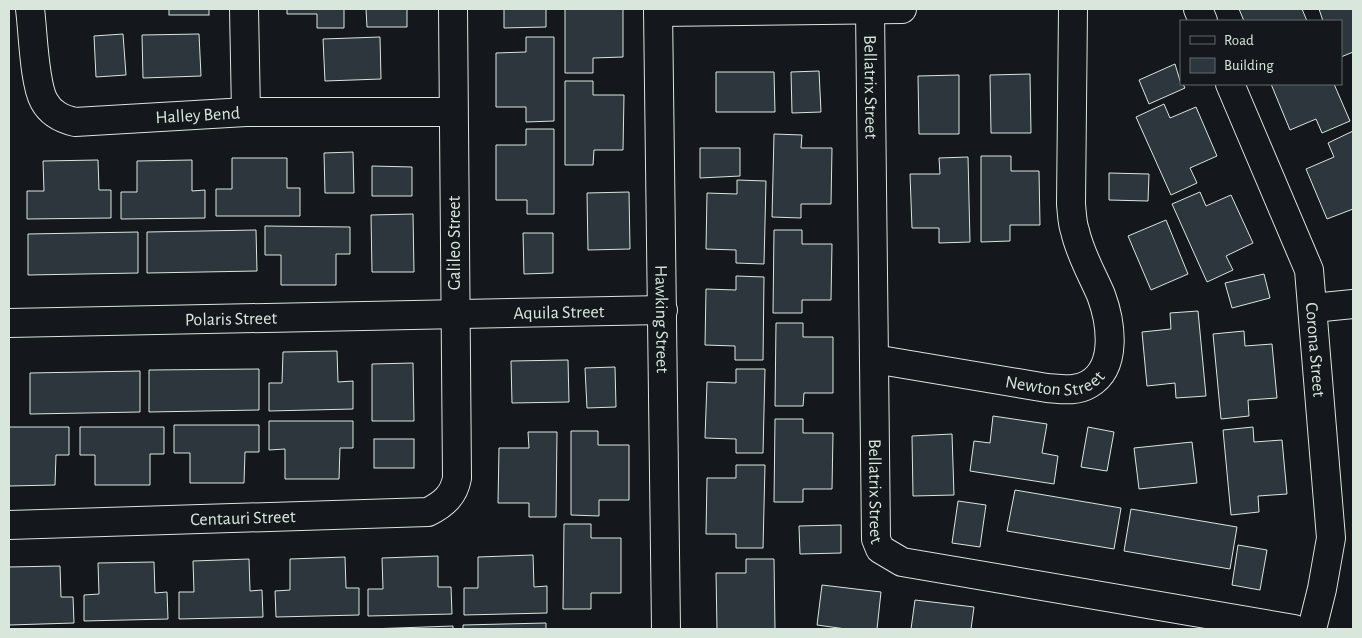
<svg xmlns="http://www.w3.org/2000/svg" width="1362" height="638" font-family="'Alegreya Sans',sans-serif">
<style>
.building{fill:#2c363c;stroke:#d8e6dc}
.lines{fill:none;stroke-linecap:round;stroke-linejoin:round}
.minor-casing{stroke:#d8e6dc;stroke-width:30}
.minor{stroke:#14181c;stroke-width:28}
.labels{text-anchor:middle;stroke-width:4;stroke-linejoin:round;paint-order:stroke}
.street-label{font-size:18px;fill:#d8e6dc;stroke:#14181c}
</style>
<rect width="100%" height="100%" fill="#14181c"/>
<g class="building">
<rect x="169" y="9" width="40" height="6"/>
<polygon points="287,9 344,9 344,28 317,28 317,14 287,14"/>
<polygon points="366,9 407,9 407,27 367,27"/>
<polygon points="504,9 546,9 546,27 504,28"/>
<polygon points="565,9 623,9 623,57 593,58 593,73 565,73"/>
<polygon points="1239,9 1302,9 1307,21 1244,21"/>
<polygon points="1319,9 1353,9 1353,52 1341,57 1341,21 1323,21"/>
<polygon points="123,34 126,75 96,77 94,36"/>
<polygon points="199,34 201,76 143,78 142,35"/>
<polygon points="380,37 381,79 325,81 323,39"/>
<polygon points="526,37 554,37 554,121 526,122 526,107 496,107 496,53 526,52"/>
<polygon points="1175,64 1181,84 1183,84 1185,88 1149,104 1139,80"/>
<polygon points="819,71 821,112 792,113 791,72"/>
<polygon points="716,72 774,72 775,112 716,112"/>
<polygon points="1030,74 1031,133 991,133 990,75"/>
<polygon points="959,75 959,134 919,134 918,76"/>
<polygon points="565,81 593,81 593,95 624,95 623,150 594,150 593,165 565,165"/>
<polygon points="1271,84 1334,84 1350,121 1322,133 1316,119 1290,130"/>
<polygon points="1164,104 1170,118 1196,107 1217,156 1190,168 1197,183 1171,195 1136,117"/>
<polygon points="526,129 554,129 554,214 527,214 527,200 496,200 496,145 526,145"/>
<polygon points="1353,131 1353,209 1327,219 1306,169 1334,157 1328,143"/>
<polygon points="774,134 802,135 801,148 832,148 831,204 801,204 801,218 772,217"/>
<polygon points="700,148 740,148 740,176 700,178"/>
<polygon points="353,152 354,193 325,193 324,153"/>
<polygon points="981,156 1011,156 1011,171 1039,171 1040,225 1010,225 1010,241 981,242"/>
<polygon points="968,157 970,242 939,243 939,228 912,228 910,174 940,174 939,158"/>
<polygon points="232,158 287,158 287,188 300,188 300,216 216,216 216,189 232,189"/>
<polygon points="98,160 99,190 111,190 111,218 27,219 27,191 44,191 43,161"/>
<polygon points="192,160 192,191 205,190 205,218 121,219 121,192 137,192 137,161"/>
<polygon points="372,166 412,167 412,196 372,196"/>
<polygon points="1109,173 1149,174 1148,201 1109,200"/>
<polygon points="737,180 766,181 764,264 736,263 736,250 706,249 707,193 737,194"/>
<polygon points="629,192 630,249 588,250 587,193"/>
<polygon points="1200,192 1206,206 1231,195 1253,243 1226,256 1233,270 1207,282 1172,204"/>
<polygon points="413,214 414,272 372,272 371,215"/>
<polygon points="1166,220 1188,274 1151,290 1128,236"/>
<polygon points="265,226 350,227 350,254 336,254 336,285 281,285 281,255 265,255"/>
<polygon points="256,230 257,271 147,273 147,232"/>
<polygon points="774,230 802,230 802,244 832,244 831,300 802,300 802,313 773,313"/>
<polygon points="138,232 138,273 28,275 28,234"/>
<polygon points="523,233 553,233 553,273 524,274"/>
<polygon points="1264,274 1270,298 1232,308 1225,283"/>
<polygon points="736,276 764,277 763,360 735,360 735,346 705,345 706,289 736,290"/>
<polygon points="1198,311 1206,396 1176,398 1175,383 1147,386 1142,332 1171,329 1170,313"/>
<polygon points="776,323 803,323 803,337 833,337 833,393 804,393 803,406 775,406"/>
<polygon points="1244,331 1245,346 1272,344 1277,398 1248,400 1249,416 1221,419 1213,334"/>
<polygon points="337,351 338,382 353,381 353,409 269,411 269,383 282,383 283,352"/>
<polygon points="568,360 569,402 512,403 511,361"/>
<polygon points="413,363 414,421 372,421 372,364"/>
<polygon points="615,367 616,407 587,408 585,368"/>
<polygon points="259,369 259,410 149,412 149,370"/>
<polygon points="736,369 765,369 763,453 736,453 736,439 705,438 707,382 736,383"/>
<polygon points="140,371 140,412 30,414 30,373"/>
<polygon points="993,416 1047,424 1042,453 1058,456 1054,484 970,471 974,441 990,443"/>
<polygon points="775,419 803,419 803,433 833,433 832,489 803,489 803,502 774,502"/>
<polygon points="269,421 353,421 353,448 340,448 339,479 285,479 285,449 269,450"/>
<polygon points="174,425 259,425 259,452 245,452 244,483 190,483 190,453 174,453"/>
<polygon points="9,427 69,427 69,455 56,455 55,485 9,486"/>
<polygon points="80,427 164,427 164,454 150,454 150,485 95,485 95,455 80,455"/>
<polygon points="1088,427 1114,432 1107,471 1081,467"/>
<polygon points="1253,427 1254,442 1282,440 1287,494 1258,496 1259,512 1231,515 1223,430"/>
<polygon points="571,431 598,431 598,445 629,445 629,500 599,500 599,516 571,515"/>
<polygon points="528,432 557,432 556,517 529,517 529,503 498,503 499,448 529,448"/>
<polygon points="952,434 954,495 913,496 912,436"/>
<rect x="374" y="439" width="40" height="29"/>
<polygon points="1192,442 1197,483 1139,489 1134,448"/>
<polygon points="736,465 765,465 763,548 736,548 736,534 706,534 707,478 736,478"/>
<polygon points="1015,490 1121,508 1114,549 1007,531"/>
<polygon points="958,501 986,505 980,547 952,543"/>
<polygon points="1131,509 1237,527 1230,569 1124,551"/>
<polygon points="564,524 591,524 591,538 621,538 621,593 591,593 591,609 563,609"/>
<polygon points="841,525 841,553 800,554 799,526"/>
<polygon points="1238,545 1267,550 1260,590 1232,585"/>
<polygon points="533,555 534,587 547,586 547,613 464,615 464,588 478,588 478,557"/>
<polygon points="438,556 438,587 451,587 452,614 368,616 368,589 383,589 382,558"/>
<polygon points="345,557 346,588 359,588 359,615 276,617 275,591 290,590 290,559"/>
<polygon points="249,559 250,591 262,590 263,617 179,619 179,592 194,592 193,561"/>
<polygon points="746,559 774,559 775,629 717,629 716,573 746,573"/>
<polygon points="154,562 155,593 167,592 168,619 84,621 84,595 99,594 98,563"/>
<polygon points="60,566 61,597 73,597 74,623 9,625 9,567"/>
<polygon points="822,585 881,592 877,629 846,629 817,625"/>
<polygon points="915,600 974,607 971,629 911,629"/>
<polygon points="546,623 546,629 463,629 463,625"/>
<polygon points="453,626 453,629 369,629"/>
</g>
<g class="lines">
<defs>
<g id="minor">
<path id="s1" d="M 30,9 C 33,31 34,83 44,101 C 51,114 62,119 75,122 L 246,112 L 453,112"/>
<polyline points="244,9 246,112"/>
<path id="s2" d="M 658,9 L 666,629"/>
<path id="s3" d="M 870,9 L 876,539 L 880,549 L 902,562 L 1294,629"/>
<polyline points="1198,9 1203,21"/>
<polyline points="658,12 902,9"/>
<path id="s4" d="M 1230,84 L 1309,270 L 1331,538 L 1322,589 L 1312,629"/>
<polyline points="1313,308 1353,304"/>
<path id="s5" d="M 9,323 L 663,310"/>
<path id="s6" d="M 874,359 L 1047,388 C 1061,389 1076,392 1089,384 C 1118,367 1111,322 1101,295 C 1092,274 1080,254 1075,231 C 1072,223 1072,213 1071,204 L 1073,9"/>
<path id="s7" d="M 9,525 L 428,512 C 444,504 454,495 457,478 L 453,9"/>
</g>
</defs>
<use href="#minor" class="minor-casing"/>
<use href="#minor" class="minor"/>
</g>
<g class="labels">
<g class="street-label">
<text dy="6" stroke="none"><textPath href="#s3" startOffset="78">Bellatrix Street</textPath></text>
<text dy="6" stroke="none"><textPath href="#s1" startOffset="255">Halley Bend</textPath></text>
<text transform="translate(454 243) rotate(-90)" y="6">Galileo Street</text>
<text dy="6" stroke="none"><textPath href="#s5" startOffset="550">Aquila Street</textPath></text>
<text dy="6" stroke="none"><textPath href="#s5" startOffset="222">Polaris Street</textPath></text>
<text dy="6" stroke="none"><textPath href="#s2" startOffset="310">Hawking Street</textPath></text>
<text dy="6" stroke="none"><textPath href="#s4" startOffset="282">Corona Street</textPath></text>
<text dy="6" stroke="none"><textPath href="#s6" startOffset="184">Newton Street</textPath></text>
<text dy="6" stroke="none"><textPath href="#s3" startOffset="482">Bellatrix Street</textPath></text>
<text dy="6" stroke="none"><textPath href="#s7" startOffset="234">Centauri Street</textPath></text>
</g>
</g>
<rect width="1362" height="638" fill="none" stroke="#d8e6dc" stroke-width="20"/>
<rect x="1180" y="20" width="162" height="65" fill="#14181c" stroke="#626a69"/>
<rect x="1190" y="36" width="25" height="8" fill="#14181c" stroke="#626a69"/>
<text x="1224" y="45" font-size="15" fill="#d8e6dc">Road</text>
<rect x="1190" y="58" width="25" height="15" fill="#2c363c" stroke="#626a69"/>
<text x="1224" y="70" font-size="15" fill="#d8e6dc">Building</text>
</svg>
